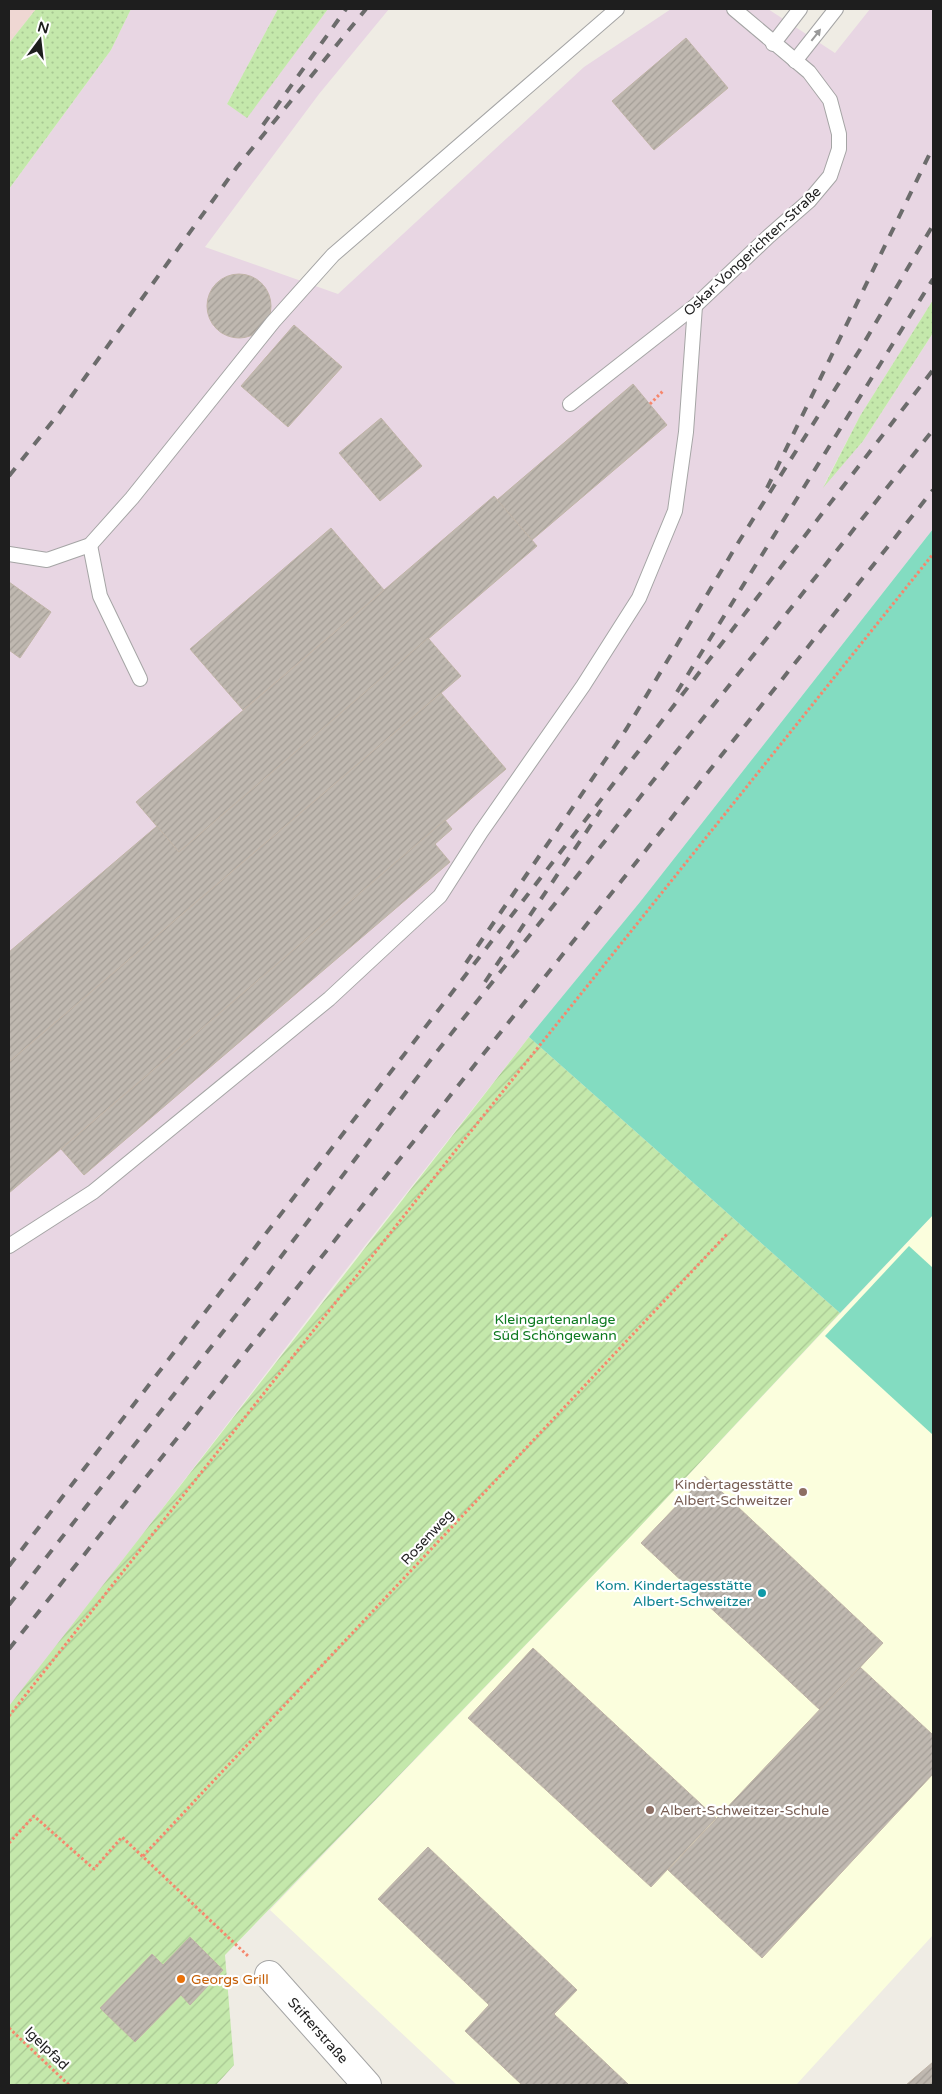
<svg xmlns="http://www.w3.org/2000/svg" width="942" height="2094" font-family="'Varela Round',sans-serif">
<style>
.commercial{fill:#efd7d3}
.industrial{fill:#e8d6e3}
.education{fill:#fbfedd}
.grass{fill:url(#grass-dots)}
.garden{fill:url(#garden-furrows)}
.pitch{fill:#83dcc1}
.building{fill:url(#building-hatch);stroke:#c0b4a7}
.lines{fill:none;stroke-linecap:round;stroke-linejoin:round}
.lane-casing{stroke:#a5a5a5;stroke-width:16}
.street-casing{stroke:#a5a5a5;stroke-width:30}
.path{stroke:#f6876d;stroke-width:3;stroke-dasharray:2.5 2.5;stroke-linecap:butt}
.lane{stroke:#fff;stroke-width:14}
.street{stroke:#fff;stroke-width:28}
.rail{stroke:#6c6c6c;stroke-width:4;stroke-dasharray:10 10;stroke-linecap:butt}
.oneway{fill:#9a9a9a}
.education-dot{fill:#8d6e63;stroke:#fff;stroke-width:2}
.culture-dot{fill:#0f9aa8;stroke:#fff;stroke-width:2}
.food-dot{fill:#e8710a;stroke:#fff;stroke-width:2}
.labels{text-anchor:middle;stroke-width:4.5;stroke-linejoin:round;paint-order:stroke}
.street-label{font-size:14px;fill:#1e1e1e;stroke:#fff}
.park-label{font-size:14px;fill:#0e7a20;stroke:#fff}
.education-label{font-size:14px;fill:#785e54;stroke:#fff;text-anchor:end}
.culture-label{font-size:14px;fill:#0d838f;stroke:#fff;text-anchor:end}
.food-label{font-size:14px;fill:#c56008;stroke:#fff;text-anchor:start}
</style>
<defs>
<pattern id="grass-dots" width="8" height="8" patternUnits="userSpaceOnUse" patternTransform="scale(1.25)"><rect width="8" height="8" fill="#c4e8ab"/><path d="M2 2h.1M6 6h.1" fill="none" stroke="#a8c793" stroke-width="1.8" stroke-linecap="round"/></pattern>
<pattern id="garden-furrows" width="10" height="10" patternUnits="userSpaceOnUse" patternTransform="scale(1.25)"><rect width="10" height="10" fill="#c4e8ab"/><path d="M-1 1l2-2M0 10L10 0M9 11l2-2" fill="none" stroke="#a8c793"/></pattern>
<pattern id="building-hatch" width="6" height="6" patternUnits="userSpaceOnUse" patternTransform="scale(1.25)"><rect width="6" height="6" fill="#bfb8b0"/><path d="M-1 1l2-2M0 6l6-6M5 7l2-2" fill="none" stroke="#a49e97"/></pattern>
</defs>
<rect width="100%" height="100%" fill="#efece4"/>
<polygon class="commercial" points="9,9 36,9 9,43"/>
<polygon class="industrial" points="131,9 278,9 227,104 247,117 328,9 389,9 319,94 205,247 338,294 584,67 671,9 768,9 835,53 870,9 933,9 933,300 860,416 824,485 863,441 933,333 933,529 640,902 529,1037 330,1290 43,1664 9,1706 9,189 111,50"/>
<polygon class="education" points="933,1215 933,1935 796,2085 457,2085 270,1910 632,1535"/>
<g class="grass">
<polygon points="36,9 131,9 111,50 9,189 9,43"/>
<polygon points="278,9 328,9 247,118 227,104"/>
<polygon points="933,300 933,333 863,441 823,488 860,416"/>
</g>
<polygon class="garden" points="529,1037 840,1313 632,1535 225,1955 234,2065 216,2085 9,2085 9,1706"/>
<g class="pitch">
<polygon points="933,529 933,1215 840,1313 529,1037 640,902"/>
<polygon points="909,1246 933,1268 933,1435 825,1336"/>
</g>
<g class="building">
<polygon points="686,38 728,88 654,150 612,101"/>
<circle cx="239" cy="306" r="32"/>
<polygon points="294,325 342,367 288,427 241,386"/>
<polygon points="633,384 667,425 532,540 497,500"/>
<polygon points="381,418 422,466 380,501 339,453"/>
<polygon points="494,496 537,546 179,852 136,802"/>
<polygon points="331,528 384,590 243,710 190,649"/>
<polygon points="9,582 51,612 20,658 9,650"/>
<polygon points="428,638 461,676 9,1062 9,952 157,826 179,852"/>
<polygon points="441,693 506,769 9,1193 9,1062"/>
<polygon points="445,820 452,829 435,844 450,862 84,1175 61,1149"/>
<polygon points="705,1476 883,1643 820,1710 641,1543"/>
<polygon points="533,1648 716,1818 651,1887 468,1718"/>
<polygon points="860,1667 933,1735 933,1774 762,1958 668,1870"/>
<polygon points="428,1847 577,1990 554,2014 629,2085 522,2085 465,2031 489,2005 378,1899"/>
<polygon points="190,1937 223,1970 190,2005 181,1995 135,2042 100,2008 152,1954 163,1965"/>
<polygon points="933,2062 933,2085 906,2085"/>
</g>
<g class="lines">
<defs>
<g id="lane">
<polyline points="773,44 800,9"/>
<polyline points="795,61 836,9"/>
<polyline points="570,404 695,306 769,236 809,201 830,176 839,149 839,134 830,100 809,72 734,9"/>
<polyline points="90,545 100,596 140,679"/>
<polyline points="9,554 47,560 90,545 132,498 273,322 333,255 617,9"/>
<polyline points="9,1246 93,1192 329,999 440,896 481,832 583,686 639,598 675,511 686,432 695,306"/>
</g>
<g id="street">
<path id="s1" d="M 269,1975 L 367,2085"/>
</g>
</defs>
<use href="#lane" class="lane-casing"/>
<use href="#street" class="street-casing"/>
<g class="path">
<polyline points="650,404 663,391"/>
<polyline points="9,1716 456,1150 933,554"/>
<polyline points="9,1843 34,1816 94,1869 122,1837 248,1956"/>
<polyline points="143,1856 728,1233"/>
<polyline points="9,2028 69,2085"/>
</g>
<use href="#lane" class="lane"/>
<use href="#street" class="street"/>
<g class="rail">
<polyline points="263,125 346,9"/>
<polyline points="9,476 60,412 237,167 366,9"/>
<polyline points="767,488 933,147"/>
<polyline points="677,692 933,279"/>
<polyline points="466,963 627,728 738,543 861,348 933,225"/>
<polyline points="485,982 601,810"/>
<polyline points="9,1566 933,370"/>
<polyline points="9,1605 258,1287 435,1054 933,430"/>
<polyline points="9,1649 933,490"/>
</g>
</g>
<defs><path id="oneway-solid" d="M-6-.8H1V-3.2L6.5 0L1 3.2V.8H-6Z" transform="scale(1.25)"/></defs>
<use class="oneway" href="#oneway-solid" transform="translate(816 35) rotate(-52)"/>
<g class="education-dot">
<circle cx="803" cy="1492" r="5"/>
<circle cx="650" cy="1810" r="5"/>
</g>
<circle class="culture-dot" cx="762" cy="1593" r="5"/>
<circle class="food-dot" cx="181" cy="1979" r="5"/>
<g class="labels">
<g class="street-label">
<text transform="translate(752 251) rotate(-43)" y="5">Oskar-Vongerichten-Straße</text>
<text transform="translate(427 1537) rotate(-47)" y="5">Rosenweg</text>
<text dy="5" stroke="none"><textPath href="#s1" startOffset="74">Stifterstraße</textPath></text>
<text transform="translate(47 2048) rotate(44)" y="5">Igelpfad</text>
</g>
<g class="park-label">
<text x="555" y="1324">Kleingartenanlage<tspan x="555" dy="16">Süd Schöngewann</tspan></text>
</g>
<g class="education-label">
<text x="793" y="1489">Kindertagesstätte<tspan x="793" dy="16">Albert-Schweitzer</tspan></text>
<text x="660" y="1815" text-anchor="start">Albert-Schweitzer-Schule</text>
</g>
<g class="culture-label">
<text x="752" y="1590">Kom. Kindertagesstätte<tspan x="752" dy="16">Albert-Schweitzer</tspan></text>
</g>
<g class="food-label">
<text x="191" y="1984">Georgs Grill</text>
</g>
</g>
<rect width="942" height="2094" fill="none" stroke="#1e1e1e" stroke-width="20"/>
<g transform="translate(40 40) rotate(15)" stroke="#ffffff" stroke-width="4" paint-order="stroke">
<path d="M0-4L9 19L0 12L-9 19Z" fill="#1e1e1e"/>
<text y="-8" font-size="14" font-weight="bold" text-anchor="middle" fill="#1e1e1e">N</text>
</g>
</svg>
